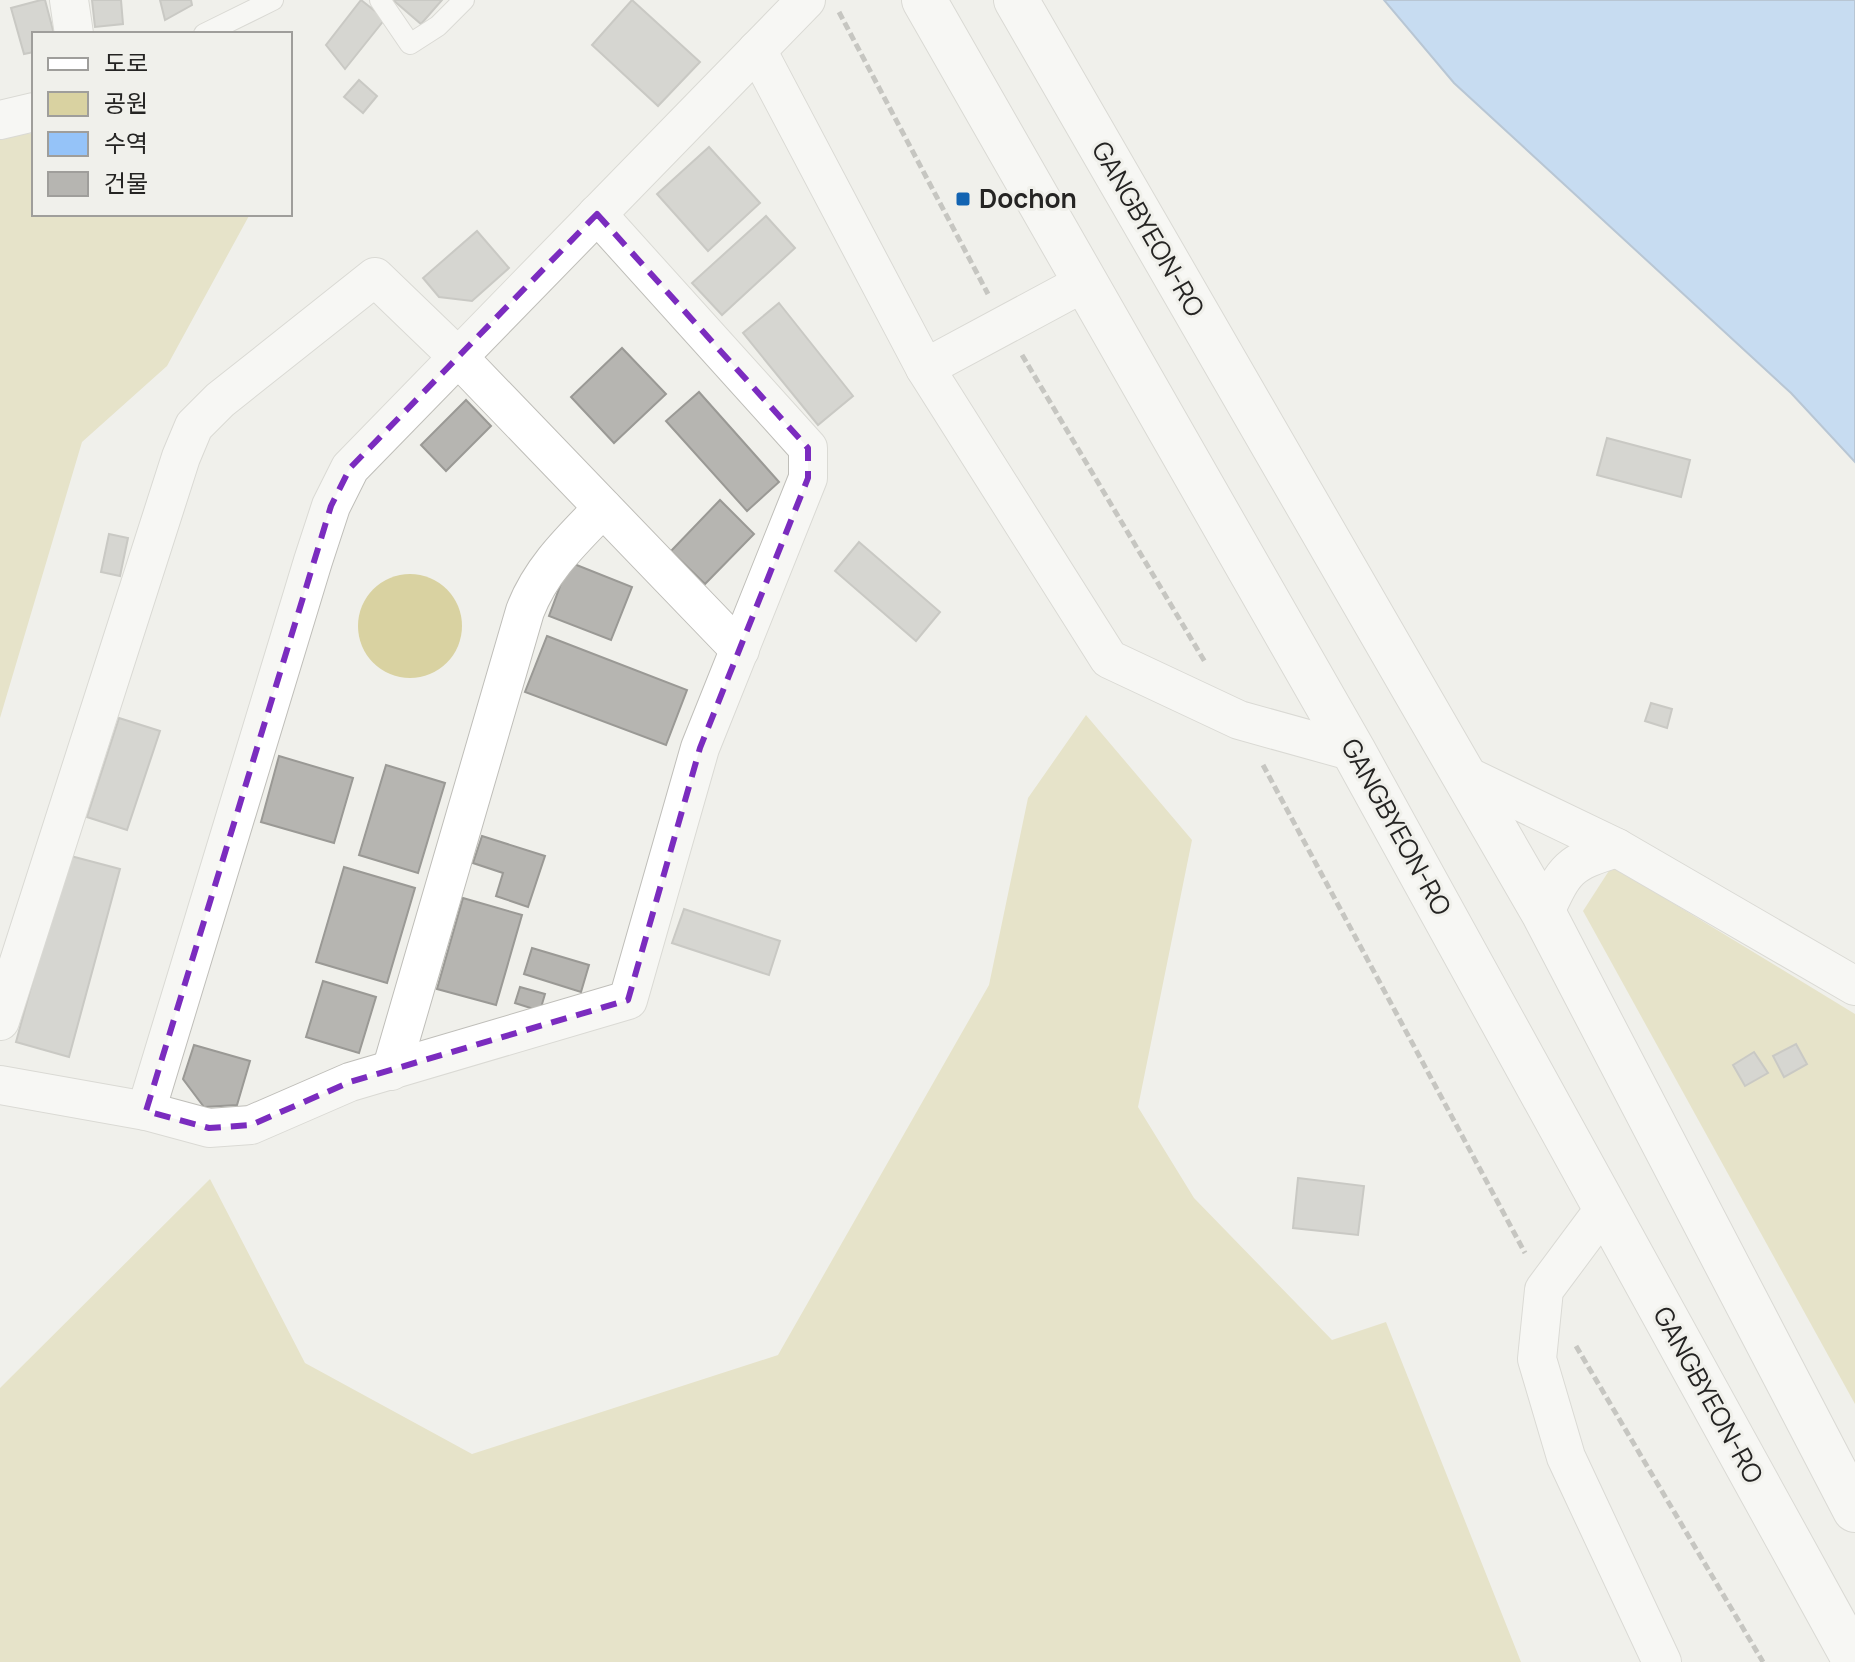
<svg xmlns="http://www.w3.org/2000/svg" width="1855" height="1662" font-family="Manrope,'Noto Sans KR',sans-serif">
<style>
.green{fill:#d9d2a1}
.water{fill:#95c3f8;stroke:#7393b8;stroke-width:2}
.building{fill:#b6b5b1;stroke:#9a9995;stroke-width:2}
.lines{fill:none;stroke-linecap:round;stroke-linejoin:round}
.lane-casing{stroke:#bfbeb9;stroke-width:22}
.street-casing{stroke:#bfbeb9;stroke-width:40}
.secondary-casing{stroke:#bfbeb9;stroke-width:46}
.path{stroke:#93928f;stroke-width:5;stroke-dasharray:8 4;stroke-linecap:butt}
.lane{stroke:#fff;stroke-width:20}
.street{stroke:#fff;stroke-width:38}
.secondary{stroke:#fff;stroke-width:44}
.marked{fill:none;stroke:#7b2cbf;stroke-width:6;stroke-dasharray:16 10;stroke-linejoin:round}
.poi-dot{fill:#1364b2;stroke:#f0f0eb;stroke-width:3}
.labels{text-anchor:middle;stroke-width:6;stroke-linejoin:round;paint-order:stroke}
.poi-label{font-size:26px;font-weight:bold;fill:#252423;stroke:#f0f0eb;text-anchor:start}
.street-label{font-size:26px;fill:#252423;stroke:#f0f0eb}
</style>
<rect width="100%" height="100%" fill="#f0f0eb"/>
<g class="green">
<polygon points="34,133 34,214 250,214 167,366 82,442 0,718 0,137"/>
<circle cx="410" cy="626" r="52"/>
<polygon points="1086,715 1192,840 1138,1107 1194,1198 1332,1340 1386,1322 1521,1662 0,1662 0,1388 210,1179 305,1363 472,1454 778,1355 989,985 1028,798"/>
<polygon points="1612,866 1855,1014 1855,1404 1583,911"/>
</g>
<polygon class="water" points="1384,0 1855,0 1855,462 1791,393 1454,83"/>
<g class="building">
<polygon points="41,0 45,0 54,34 34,34 34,52 24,54 11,8"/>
<polygon points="92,0 121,0 123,24 95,27"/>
<polygon points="160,0 191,0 192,5 165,20"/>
<polygon points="361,0 385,19 345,69 326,45"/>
<polygon points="393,0 442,0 421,24"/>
<polygon points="632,0 700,62 658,106 592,45"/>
<polygon points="359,80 377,96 363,113 344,97"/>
<polygon points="709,147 760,203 708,251 657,194"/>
<polygon points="766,216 795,248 722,315 692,283"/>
<polygon points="477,231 509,268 472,301 439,297 423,278"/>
<polygon points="779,303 853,396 818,425 743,333"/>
<polygon points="622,348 666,394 614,443 571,397"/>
<polygon points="699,392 779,482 747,511 666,421"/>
<polygon points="466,400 491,426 446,471 421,445"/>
<polygon points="1607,438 1690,460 1681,497 1597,475"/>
<polygon points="720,500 754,534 705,584 671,551"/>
<polygon points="109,534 128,538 120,576 101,572"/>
<polygon points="859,542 940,612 916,641 835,571"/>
<polygon points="569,562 632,587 611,640 549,616"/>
<polygon points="547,636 687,690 666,745 525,692"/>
<polygon points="1651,703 1672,709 1667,728 1645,721"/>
<polygon points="119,718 160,731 127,830 87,817"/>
<polygon points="279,756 353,778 334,843 261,822"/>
<polygon points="386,765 445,783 418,873 359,855"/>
<polygon points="482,836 545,856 528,907 496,896 503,873 473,863"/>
<polygon points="67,855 120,869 69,1057 16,1042"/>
<polygon points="344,867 415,888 387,983 316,962"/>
<polygon points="463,898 522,915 496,1005 437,989"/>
<polygon points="684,909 780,941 769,975 672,943"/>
<polygon points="532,948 589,965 581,992 524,974"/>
<polygon points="323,981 376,997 359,1053 306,1037"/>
<polygon points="520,987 545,994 540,1011 515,1003"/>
<polygon points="1796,1044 1807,1064 1784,1077 1773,1056"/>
<polygon points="194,1045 250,1061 237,1105 204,1107 183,1079"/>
<polygon points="1754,1052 1768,1073 1745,1086 1733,1065"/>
<polygon points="1298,1178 1364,1186 1358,1235 1293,1228"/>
</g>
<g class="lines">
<defs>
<g id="lane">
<polyline points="380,0 410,44 438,26 464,0"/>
<polyline points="204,34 273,0"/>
</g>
<g id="street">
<polyline points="69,0 74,34"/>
<polyline points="757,50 925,368 1109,659 1239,720 1354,752"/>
<polyline points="0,120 34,112"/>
<polyline points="925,368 1085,282"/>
<polyline points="1463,774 1617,848 1855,986"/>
<path d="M 1544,914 C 1565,868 1568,863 1617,848"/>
<polyline points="0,1021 181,457 194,426 220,400 375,277 458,357 740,650"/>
<path d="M 391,1071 L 525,611 C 541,569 572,540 603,508"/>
<polyline points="0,1085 146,1111 209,1128 251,1125 350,1082 628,1000 700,748 808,478 808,448 597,214"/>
<polyline points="146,1111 313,561 331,506 350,468 806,0"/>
<polyline points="1605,1208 1544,1290 1537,1359 1566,1457 1662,1662"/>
</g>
<g id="secondary">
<polyline points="924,0 1354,752 1855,1661"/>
<polyline points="1016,0 1544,914 1855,1510"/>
</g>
</defs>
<use href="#lane" class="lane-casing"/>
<use href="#street" class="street-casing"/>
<use href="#secondary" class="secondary-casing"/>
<g class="path">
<polyline points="839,12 988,294"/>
<polyline points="1022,355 1205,662"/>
<polyline points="1263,765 1525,1253"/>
<polyline points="1576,1346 1763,1662"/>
</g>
<use href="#lane" class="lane"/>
<use href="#street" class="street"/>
<use href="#secondary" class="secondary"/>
</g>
<path d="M0 0H1855V1662H0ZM 597,214 L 808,448 L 808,478 L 700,748 L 628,1000 L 350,1082 L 251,1125 L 209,1128 L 146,1111 L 331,506 L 350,468 Z" fill="#f0f0eb" fill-opacity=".55" fill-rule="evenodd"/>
<path class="marked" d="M 597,214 L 808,448 L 808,478 L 700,748 L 628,1000 L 350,1082 L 251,1125 L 209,1128 L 146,1111 L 331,506 L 350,468 Z"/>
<rect class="poi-dot" x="955" y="191" width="16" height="16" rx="4"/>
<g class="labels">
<g class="poi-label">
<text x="979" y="208">Dochon</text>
</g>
<g class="street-label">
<text transform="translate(1148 229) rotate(60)" y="9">GANGBYEON-RO</text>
<text transform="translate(1396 827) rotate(61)" y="9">GANGBYEON-RO</text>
<text transform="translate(1708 1395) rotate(61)" y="9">GANGBYEON-RO</text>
</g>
</g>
<rect x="32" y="32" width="260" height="184" fill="#f0f0eb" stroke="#9f9e9b" stroke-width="2"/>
<rect x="48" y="58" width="40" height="12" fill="#ffffff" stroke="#9f9e9b" stroke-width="2"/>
<text x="104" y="72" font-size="24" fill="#252423">도로</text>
<rect x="48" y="92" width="40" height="24" fill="#d9d2a1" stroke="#9f9e9b" stroke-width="2"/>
<text x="104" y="112" font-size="24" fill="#252423">공원</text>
<rect x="48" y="132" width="40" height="24" fill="#95c3f8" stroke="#9f9e9b" stroke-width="2"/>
<text x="104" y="152" font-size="24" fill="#252423">수역</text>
<rect x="48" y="172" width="40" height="24" fill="#b6b5b1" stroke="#9f9e9b" stroke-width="2"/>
<text x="104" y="192" font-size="24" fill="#252423">건물</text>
</svg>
